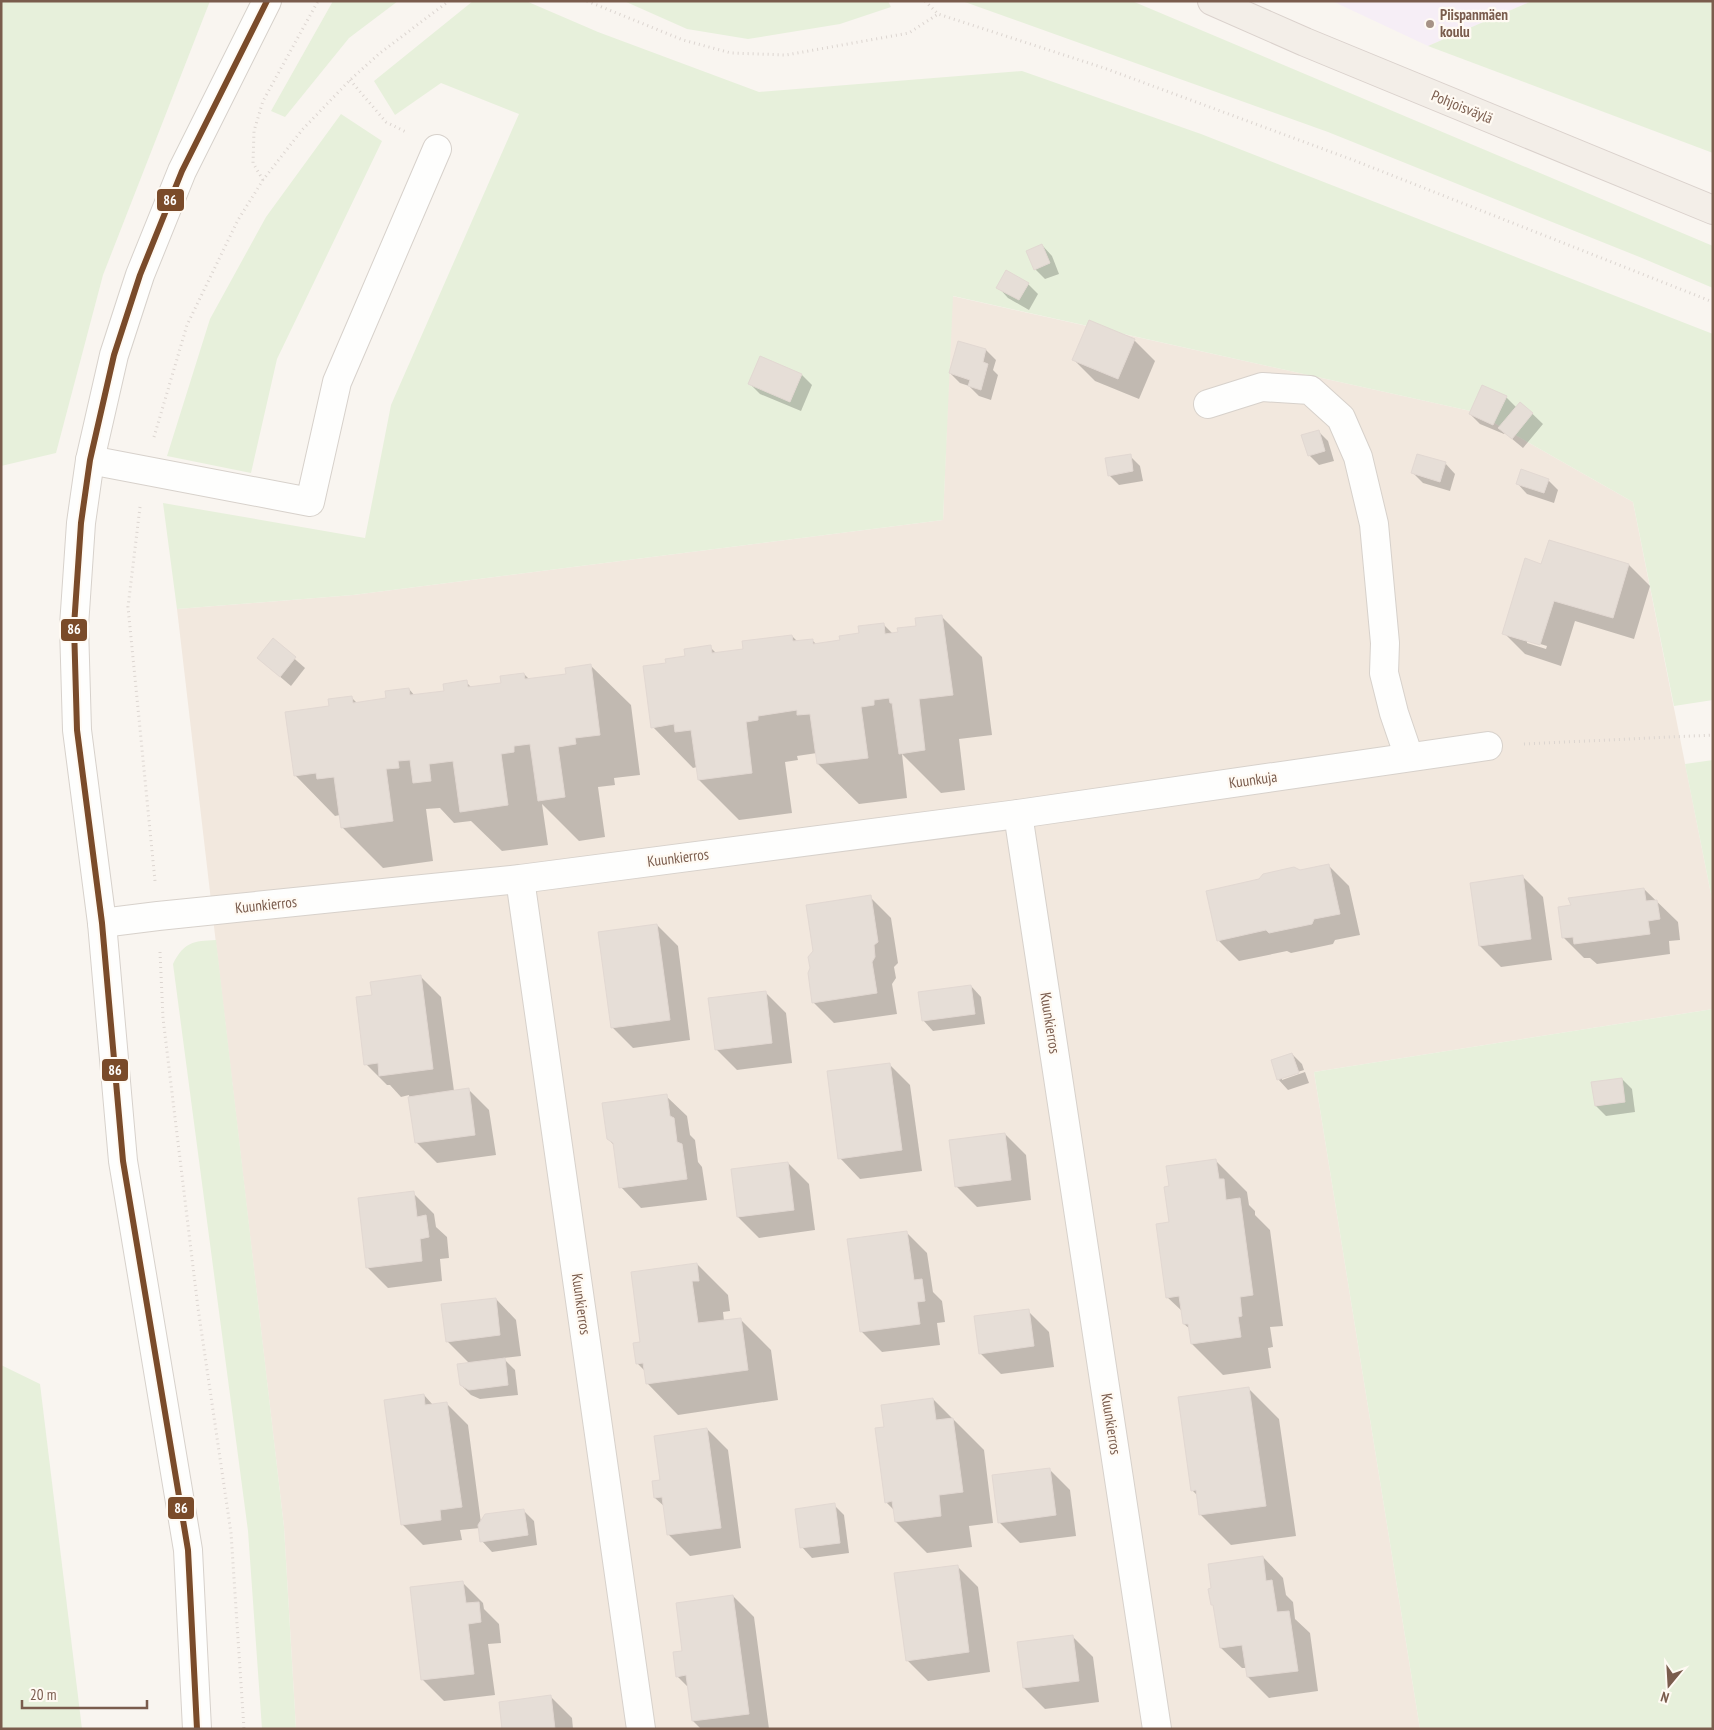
<svg xmlns="http://www.w3.org/2000/svg" width="1714" height="1730" font-family="'PT Sans Narrow',sans-serif">
<style>
.residential{fill:#f2e8de}
.education{fill:#f6eef6}
.green{fill:#e7f0db}
.shadow{fill:#0003;fill-rule:evenodd}
.building{fill:#e6ded7;stroke:#e2d8d2}
.lines{fill:none;stroke-linecap:round;stroke-linejoin:round}
.minor-casing{stroke:#d7d1cb;stroke-width:30}
.major-casing{stroke:#dad1cc;stroke-width:30}
.path{stroke:#dcd5d0;stroke-width:3;stroke-dasharray:1 4;stroke-linecap:butt}
.minor{stroke:#fefefd;stroke-width:28}
.major{stroke:#f3eee8;stroke-width:28}
.bus-1-casing{stroke:#fffaf3;stroke-width:10}
.bus-1{stroke:#7a4b2a;stroke-width:6}
.poi-dot{fill:#a69286;stroke:#fffaf3;stroke-width:2}
.labels{text-anchor:middle;stroke-width:4.5;stroke-linejoin:round;paint-order:stroke}
.poi-label{font-size:15px;font-weight:bold;fill:#7a5c4d;stroke:#fffaf3;text-anchor:start}
.street-label{font-size:15px;fill:#7a5c4d;stroke:#fffaf3}
.line-badge{stroke:#fffaf3;stroke-width:2}
.badge-label{font-size:14px;text-anchor:middle;font-weight:bold;fill:#fff}
</style>
<rect width="100%" height="100%" fill="#f9f5f0"/>
<polygon class="residential" points="952,296 1475,412 1633,502 1713,904 1713,1009 1314,1072 1420,1729 296,1729 284,1527 177,609 353,595 943,520"/>
<polygon class="education" points="1332,1 1532,1 1428,46"/>
<g class="green">
<polygon points="1,1 210,1 103,275 56,453 1,466"/>
<polygon points="333,1 398,1 349,38 285,117 271,111"/>
<polygon points="473,1 526,1 598,32 759,92 1022,71 1201,134 1713,334 1713,700 1674,706 1633,502 1475,412 953,296 943,520 353,595 177,609 163,503 365,538 391,405 519,114 441,83 395,115 374,81"/>
<polygon points="624,1 888,1 891,7 840,24 748,39 687,29"/>
<polygon points="962,1 1132,1 1713,246 1713,288 1642,258 1328,132"/>
<polygon points="1532,1 1713,1 1713,153 1428,46"/>
<polygon points="341,114 382,141 277,359 251,473 167,456 210,319 266,217"/>
<polygon points="1713,760 1713,904 1685,764"/>
<path d="M 216,940 L 284,1527 L 296,1729 L 262,1729 L 248,1531 L 173,964 C 184,942 193,941 216,940 Z"/>
<polygon points="1713,1009 1713,1729 1420,1729 1314,1072"/>
<polygon points="1,1365 40,1384 82,1729 1,1729"/>
</g>
<g class="shadow">
<polygon points="1042,245 1052,256 1059,274 1045,279 1035,269"/>
<polygon points="1028,284 1038,294 1029,310 1008,298 998,287"/>
<polygon points="1090,322 1135,341 1155,361 1139,399 1095,381 1074,360"/>
<polygon points="986,350 996,360 993,370 998,375 991,400 979,396 969,386 960,383 950,373"/>
<polygon points="761,358 802,375 812,385 801,411 760,394 750,384"/>
<polygon points="1506,397 1517,408 1521,403 1543,424 1523,448 1505,433 1504,434 1480,424 1470,414"/>
<polygon points="1318,431 1328,441 1334,461 1319,465 1309,455"/>
<polygon points="1130,456 1140,466 1143,481 1119,485 1109,475"/>
<polygon points="1445,463 1455,474 1450,491 1423,483 1413,473"/>
<polygon points="1548,480 1558,490 1554,503 1527,494 1517,483"/>
<path d="M 1542,565 L 1629,565 L 1650,586 L 1634,639 L 1575,621 L 1561,666 L 1525,654 L 1504,633 ZM 1527,640 L 1547,646 L 1546,649 L 1527,643 Z"/>
<polygon points="941,616 982,657 992,735 959,739 965,790 941,793 902,754 907,798 859,804 818,764 817,753 797,756 798,760 785,762 792,813 739,820 699,780 697,767 693,768 653,727 667,664 710,647 717,654 745,650 792,636 798,642 812,640 816,644 841,641 883,624 893,634 917,627"/>
<polygon points="273,640 305,668 291,686 258,658"/>
<polygon points="590,665 631,705 640,775 614,778 615,785 598,787 605,837 579,841 542,804 548,845 502,851 471,821 454,823 440,808 426,809 433,861 383,868 342,827 340,815 335,816 295,775 330,707 351,697 357,703 387,699 409,689 415,696 445,692 466,682 472,688 502,684 524,674 530,680 567,675"/>
<polygon points="1328,865 1349,886 1360,935 1335,940 1333,944 1291,953 1287,951 1239,961 1218,940 1299,872"/>
<polygon points="1522,876 1543,897 1552,960 1501,967 1480,946 1472,884"/>
<polygon points="1644,889 1678,922 1680,940 1669,941 1670,954 1597,964 1590,958 1584,958 1563,937 1572,906"/>
<polygon points="870,897 891,918 898,963 894,967 896,978 892,984 897,1014 834,1023 813,1002"/>
<polygon points="657,925 678,946 690,1040 633,1048 612,1027"/>
<polygon points="420,976 441,997 454,1091 468,1089 489,1110 496,1155 437,1163 416,1142 409,1095 401,1097 390,1085 387,1085 366,1064 373,996"/>
<polygon points="971,986 981,997 985,1024 933,1031 923,1020"/>
<polygon points="765,992 786,1013 792,1063 737,1070 716,1049"/>
<polygon points="1292,1054 1302,1064 1304,1070 1282,1077 1282,1080 1305,1072 1309,1083 1288,1090 1278,1079"/>
<polygon points="889,1064 910,1085 922,1171 860,1179 840,1158"/>
<polygon points="1622,1079 1632,1089 1635,1112 1606,1116 1596,1106"/>
<polygon points="666,1096 687,1116 690,1135 695,1140 698,1162 702,1167 707,1200 641,1208 621,1187 615,1146 608,1139"/>
<polygon points="1005,1134 1026,1155 1031,1200 977,1207 956,1186"/>
<polygon points="1216,1161 1247,1192 1249,1205 1255,1211 1255,1215 1270,1230 1283,1326 1270,1327 1273,1347 1268,1348 1271,1368 1223,1375 1192,1344 1190,1329 1184,1324 1183,1312 1167,1297 1171,1223"/>
<polygon points="788,1163 809,1184 815,1230 759,1238 738,1217"/>
<polygon points="413,1193 434,1214 436,1227 447,1237 449,1258 440,1259 442,1281 388,1288 367,1267"/>
<polygon points="906,1232 927,1253 933,1292 942,1301 945,1322 937,1323 940,1345 882,1352 861,1331"/>
<polygon points="697,1264 728,1295 730,1311 723,1312 724,1321 740,1319 771,1350 778,1400 678,1415 647,1383 645,1371 638,1364 642,1343"/>
<polygon points="496,1299 516,1320 521,1356 503,1358 515,1370 518,1395 480,1399 471,1395 461,1385 470,1364 447,1341"/>
<polygon points="1028,1311 1049,1332 1054,1367 1001,1374 980,1353"/>
<polygon points="1248,1388 1279,1419 1296,1536 1231,1545 1200,1514 1198,1496 1192,1490"/>
<polygon points="424,1395 433,1405 447,1404 468,1425 481,1523 524,1511 534,1521 537,1545 492,1552 482,1541 480,1528 460,1530 462,1540 423,1545 402,1524"/>
<polygon points="933,1399 984,1450 993,1523 969,1526 972,1547 927,1553 896,1522 895,1511 886,1502 885,1428"/>
<polygon points="707,1429 728,1450 741,1548 690,1556 669,1535 665,1507 655,1498 661,1481"/>
<polygon points="1049,1469 1070,1490 1076,1536 1020,1543 999,1522"/>
<polygon points="834,1505 844,1515 849,1553 812,1558 802,1547"/>
<polygon points="1263,1557 1283,1578 1286,1595 1293,1602 1295,1619 1310,1633 1318,1691 1269,1698 1248,1677 1246,1668 1242,1668 1221,1648 1215,1607 1212,1604"/>
<polygon points="957,1566 978,1587 990,1672 928,1681 907,1660"/>
<polygon points="462,1582 483,1603 484,1609 499,1624 501,1643 488,1644 495,1695 444,1701 423,1680 411,1588"/>
<polygon points="733,1596 754,1617 769,1729 701,1729 693,1721 688,1687 677,1676 684,1652"/>
<polygon points="1072,1636 1093,1657 1099,1702 1045,1709 1024,1688"/>
<polygon points="551,1697 572,1718 573,1729 504,1729"/>
</g>
<g class="building">
<polygon points="1042,244 1050,263 1034,270 1026,251"/>
<polygon points="1006,270 1029,283 1019,300 996,288"/>
<polygon points="1089,320 1135,339 1118,379 1072,360"/>
<polygon points="958,341 986,349 983,362 988,364 981,390 968,386 970,380 949,373"/>
<polygon points="760,356 802,374 790,402 748,384"/>
<polygon points="1482,385 1507,396 1493,425 1469,414"/>
<polygon points="1520,402 1533,413 1512,439 1498,428"/>
<polygon points="1319,430 1325,451 1308,456 1301,435"/>
<polygon points="1131,454 1133,471 1108,476 1105,458"/>
<polygon points="1417,454 1446,462 1440,482 1411,473"/>
<polygon points="1521,469 1549,479 1544,493 1516,484"/>
<polygon points="1549,540 1629,564 1613,618 1554,601 1540,645 1502,634 1525,558 1541,564"/>
<polygon points="942,615 953,695 919,699 925,750 899,754 892,703 890,703 889,698 874,700 874,705 861,707 868,758 817,764 810,714 797,715 797,710 758,716 758,720 746,722 752,773 698,780 691,730 675,732 674,724 651,728 643,666 666,663 665,659 685,656 684,649 711,645 712,653 743,649 742,641 792,635 793,641 813,639 813,644 840,640 839,636 859,633 858,626 884,623 885,634 898,632 897,628 916,626 915,618"/>
<polygon points="273,638 296,657 280,677 257,658"/>
<polygon points="591,664 600,735 575,738 576,744 558,747 565,797 538,801 530,744 514,746 514,752 501,754 508,805 460,812 453,761 429,764 431,781 413,783 410,760 398,761 399,768 386,769 393,821 341,828 334,777 317,779 316,773 294,776 285,712 329,706 328,699 352,696 353,703 386,698 385,691 409,688 410,695 444,691 443,684 467,680 468,687 501,683 500,676 524,673 525,679 566,674 565,668"/>
<polygon points="1329,864 1340,914 1314,919 1312,924 1269,933 1266,930 1217,941 1206,891 1259,879 1263,874 1294,867 1300,870"/>
<polygon points="1523,875 1531,939 1479,946 1470,883"/>
<polygon points="1644,888 1646,901 1657,900 1660,919 1648,921 1650,934 1574,944 1573,937 1562,938 1558,907 1571,905 1568,898"/>
<polygon points="871,895 878,942 874,945 875,957 872,962 877,993 812,1003 808,973 810,968 808,957 813,951 806,905"/>
<polygon points="657,924 670,1020 611,1028 598,932"/>
<polygon points="421,975 433,1069 379,1076 378,1063 364,1065 356,997 372,995 370,982"/>
<polygon points="971,985 975,1014 922,1021 918,992"/>
<polygon points="766,991 772,1043 715,1050 708,998"/>
<polygon points="1292,1053 1299,1073 1277,1080 1271,1060"/>
<polygon points="890,1063 902,1150 838,1159 827,1071"/>
<polygon points="1622,1078 1625,1102 1595,1106 1591,1082"/>
<polygon points="469,1088 475,1135 415,1143 408,1097"/>
<polygon points="667,1094 670,1116 674,1118 677,1142 682,1144 687,1179 619,1188 613,1143 607,1139 602,1103"/>
<polygon points="1005,1133 1011,1180 955,1187 949,1140"/>
<polygon points="1216,1159 1219,1179 1224,1179 1226,1200 1240,1198 1253,1295 1240,1297 1242,1316 1238,1317 1241,1337 1191,1344 1188,1324 1183,1324 1179,1296 1166,1298 1156,1224 1169,1222 1164,1187 1169,1186 1166,1166"/>
<polygon points="788,1162 794,1210 737,1217 731,1169"/>
<polygon points="414,1191 417,1217 426,1215 429,1237 420,1239 422,1261 366,1268 358,1198"/>
<polygon points="907,1231 914,1280 922,1279 925,1301 917,1302 920,1324 860,1332 847,1239"/>
<polygon points="697,1263 699,1281 692,1281 698,1323 741,1318 748,1370 646,1384 643,1363 636,1364 633,1343 640,1342 631,1272"/>
<polygon points="496,1298 500,1335 446,1342 441,1304"/>
<polygon points="1029,1309 1034,1346 979,1354 974,1316"/>
<polygon points="505,1358 508,1385 469,1390 460,1385 457,1364"/>
<polygon points="1249,1387 1266,1506 1199,1515 1196,1490 1191,1491 1178,1397"/>
<polygon points="424,1394 425,1405 447,1402 462,1507 440,1510 441,1520 401,1525 384,1400"/>
<polygon points="933,1398 936,1420 953,1418 963,1492 939,1495 941,1516 895,1522 892,1501 885,1503 875,1428 884,1427 881,1405"/>
<polygon points="707,1428 721,1528 667,1535 662,1497 654,1498 652,1481 660,1480 654,1436"/>
<polygon points="1050,1468 1056,1515 998,1523 992,1475"/>
<polygon points="835,1503 840,1543 800,1548 795,1509"/>
<polygon points="524,1509 528,1535 480,1542 478,1525 485,1514"/>
<polygon points="1263,1556 1266,1581 1272,1580 1277,1612 1289,1611 1298,1671 1247,1677 1242,1645 1220,1648 1213,1605 1211,1605 1208,1589 1211,1588 1208,1564"/>
<polygon points="958,1565 969,1652 906,1661 894,1573"/>
<polygon points="463,1581 466,1603 479,1602 481,1622 468,1624 474,1674 421,1680 410,1587"/>
<polygon points="733,1595 749,1714 692,1721 686,1675 676,1677 673,1652 682,1651 676,1603"/>
<polygon points="1073,1635 1079,1681 1023,1688 1017,1642"/>
<polygon points="551,1695 555,1729 502,1729 499,1702"/>
</g>
<g class="lines">
<defs>
<g id="minor">
<polyline points="1208,404 1262,387 1310,390 1341,418 1358,457 1374,524 1385,643 1384,673 1394,713 1409,757"/>
<polyline points="90,460 310,502 337,382 437,149"/>
<polyline points="1018,814 1157,1729"/>
<polyline points="520,879 641,1729"/>
<polyline points="102,923 158,916 520,879 1018,814 1488,746"/>
<polyline points="197,1729 188,1550 123,1161 102,923 77,730 74,626 81,523 90,460 114,355 140,275 182,171 267,1"/>
</g>
<polyline id="major" points="1212,1 1305,42 1713,210"/>
</defs>
<use href="#minor" class="minor-casing"/>
<use href="#major" class="major-casing"/>
<g class="path">
<polyline points="587,1 683,40 731,53 786,55 909,33 938,14"/>
<polyline points="925,1 938,14 1104,68 1353,160 1713,302"/>
<polyline points="350,80 386,122 406,132"/>
<polyline points="263,180 253,163 254,131 263,101 318,1"/>
<polyline points="154,437 187,325 238,220 263,180 302,130 350,80 380,53 449,1"/>
<polyline points="140,507 128,607 155,881"/>
<polyline points="1524,744 1713,735"/>
<polyline points="160,952 163,1018 198,1308 231,1533 244,1729"/>
</g>
<use href="#minor" class="minor"/>
<use href="#major" class="major"/>
<defs>
<polyline id="bus-1" points="197,1729 188,1550 123,1161 102,923 77,730 74,626 81,523 90,460 114,355 140,275 182,171 267,1"/>
</defs>
<use href="#bus-1" class="bus-1-casing"/>
<use href="#bus-1" class="bus-1"/>
</g>
<circle class="poi-dot" cx="1430" cy="24" r="5"/>
<g class="labels">
<g class="poi-label">
<text x="1440" y="20">Piispanmäen<tspan x="1440" dy="17">koulu</tspan></text>
</g>
<g class="street-label">
<text transform="translate(1462 107) rotate(22)" y="5">Pohjoisväylä</text>
<text transform="translate(1253 780) rotate(-8)" y="5">Kuunkuja</text>
<text transform="translate(678 858) rotate(-7)" y="5">Kuunkierros</text>
<text transform="translate(266 905) rotate(-6)" y="5">Kuunkierros</text>
<text transform="translate(1050 1023) rotate(81)" y="5">Kuunkierros</text>
<text transform="translate(581 1304) rotate(82)" y="5">Kuunkierros</text>
<text transform="translate(1111 1424) rotate(81)" y="5">Kuunkierros</text>
</g>
</g>
<g class="line-badge">
<rect x="156" y="188" width="29" height="24" rx="5" fill="#7a4b2a"/>
<rect x="60" y="618" width="28" height="24" rx="5" fill="#7a4b2a"/>
<rect x="101" y="1058" width="28" height="24" rx="5" fill="#7a4b2a"/>
<rect x="167" y="1496" width="28" height="24" rx="5" fill="#7a4b2a"/>
</g>
<g class="badge-label">
<text x="170" y="205">86</text>
<text x="74" y="634">86</text>
<text x="115" y="1075">86</text>
<text x="181" y="1513">86</text>
</g>
<rect width="1714" height="1730" fill="none" stroke="#7a5c4d" stroke-width="5"/>
<g transform="translate(1669 1685) rotate(198)" stroke="#fffaf3" stroke-width="4" paint-order="stroke">
<path d="M0-4L9 19L0 12L-9 19Z" fill="#7a5c4d"/>
<text y="-8" font-size="14" font-weight="bold" text-anchor="middle" fill="#7a5c4d">N</text>
</g>
<path d="M22 1700v8h125v-8" fill="none" stroke="#7a5c4d" stroke-width="2.5"/>
<text x="30" y="1700" font-size="15" fill="#7a5c4d" stroke="#fffaf3" stroke-width="4" paint-order="stroke">20 m</text>
</svg>
